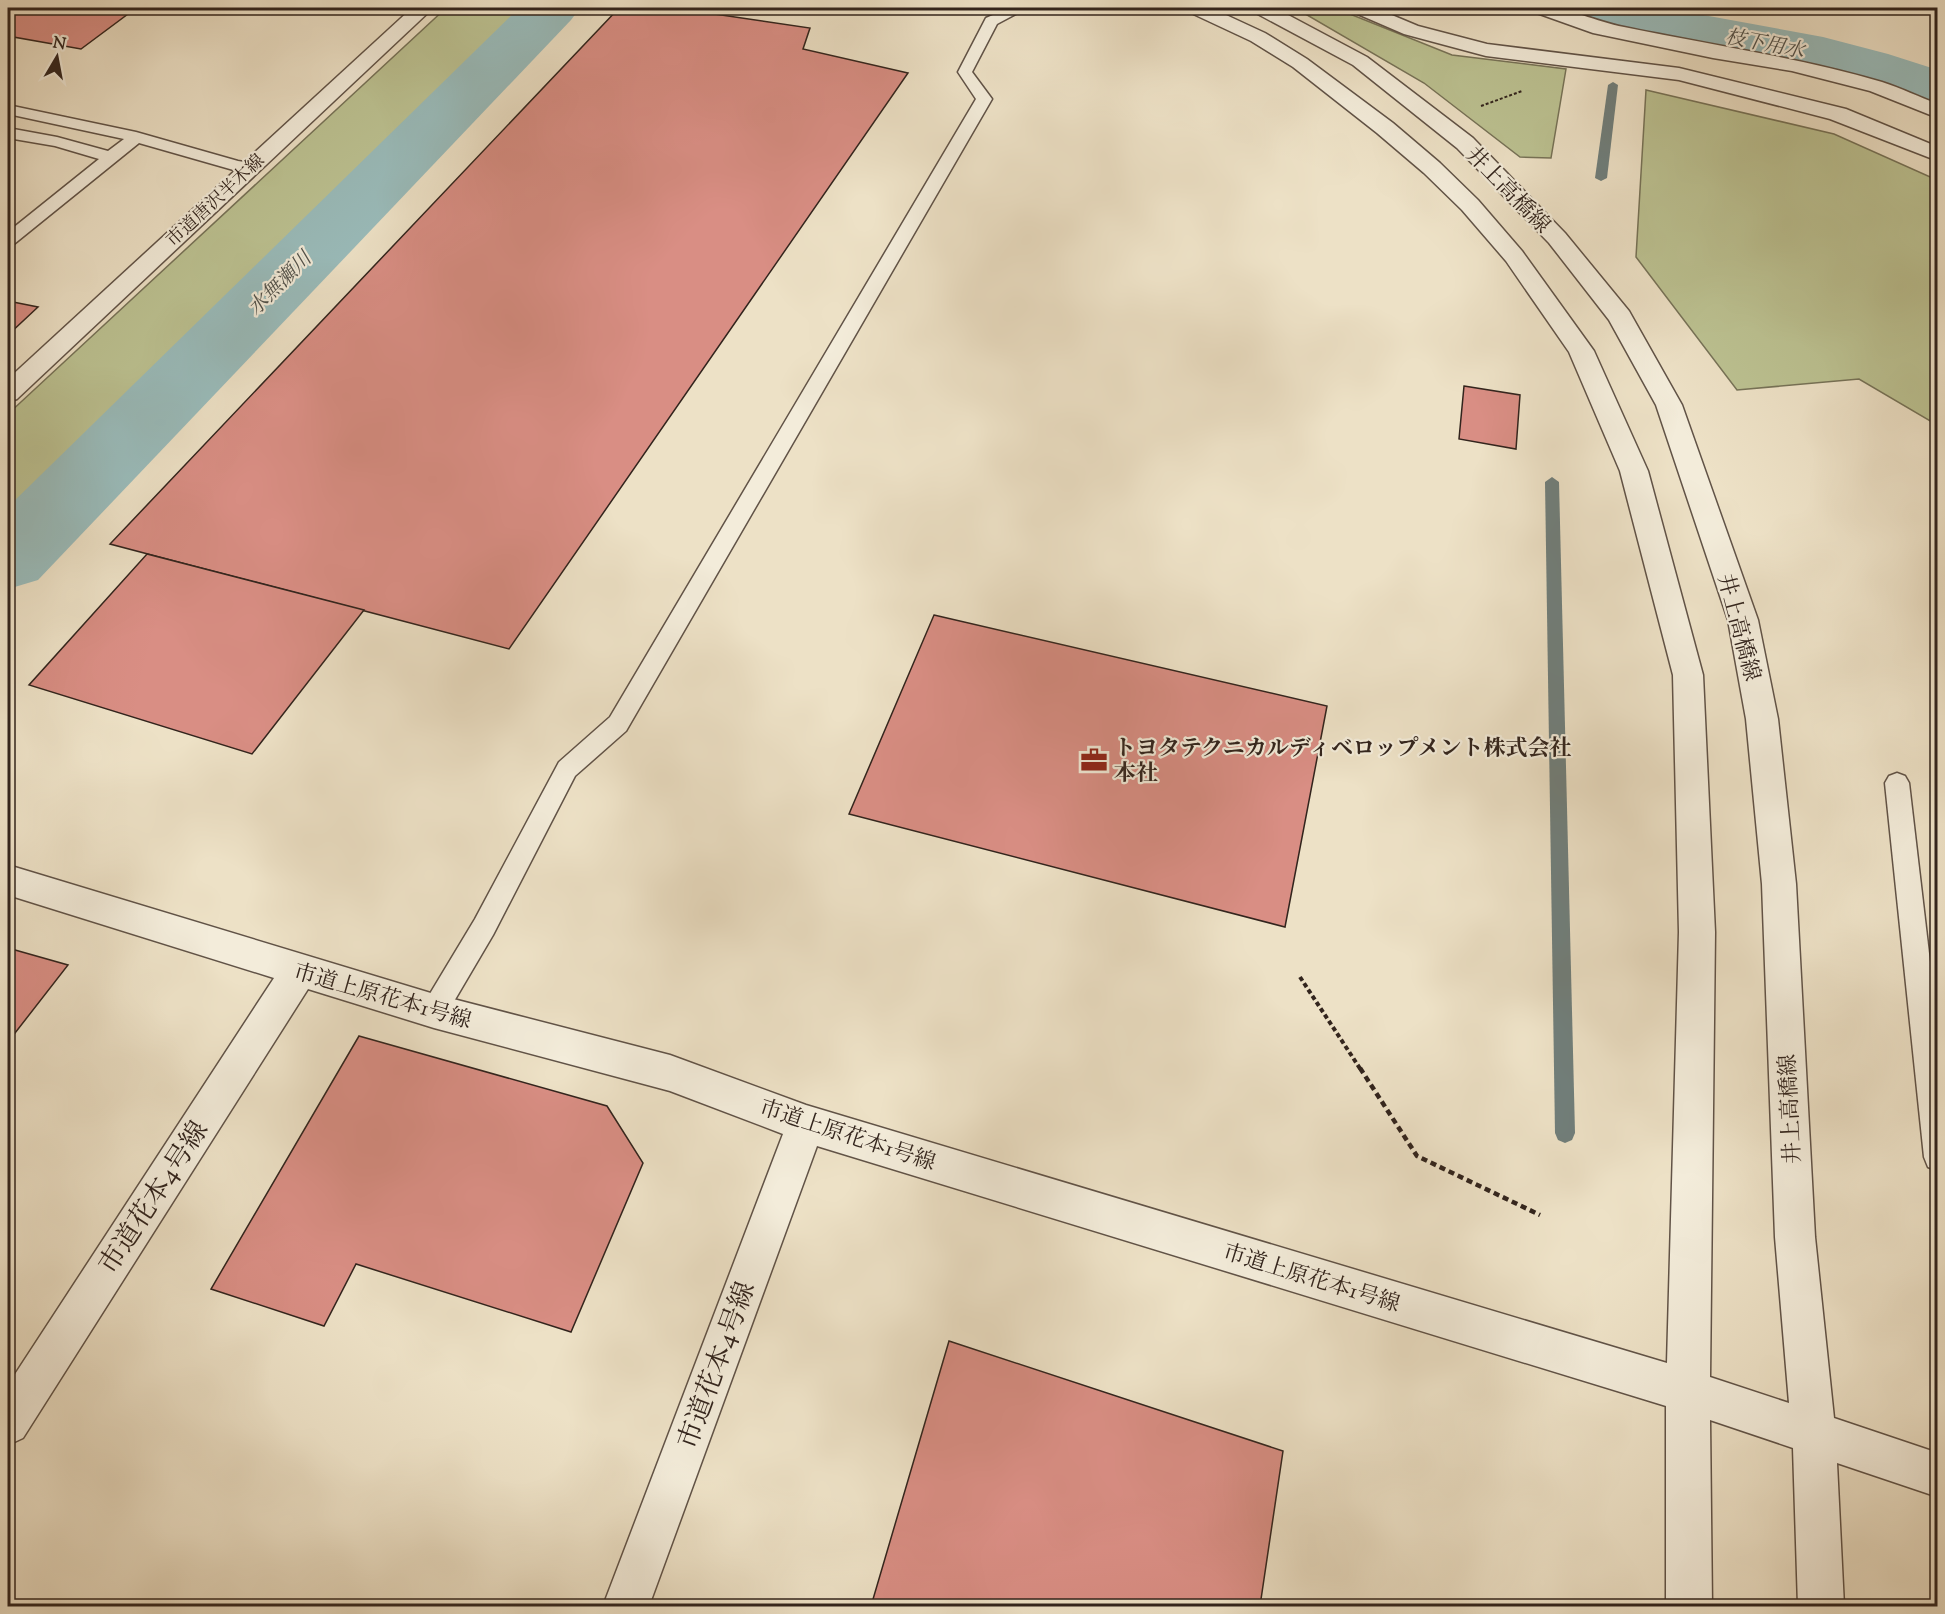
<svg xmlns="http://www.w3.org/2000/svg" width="1945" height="1614" font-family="'Sorts Mill Goudy','Noto Serif JP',serif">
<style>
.green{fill:#bcc292;stroke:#777358;stroke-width:1.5}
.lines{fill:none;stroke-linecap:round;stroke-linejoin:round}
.stream{fill:#707f7c;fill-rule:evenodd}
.river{fill:#9abcbb;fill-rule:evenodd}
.building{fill:#d98e84;stroke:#32241d;stroke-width:1.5}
.service-casing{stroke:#615347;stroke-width:3}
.minor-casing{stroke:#615347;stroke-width:3}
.tertiary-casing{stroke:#615347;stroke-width:3}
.path-far2{stroke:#32241d;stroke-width:2;stroke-dasharray:3 2;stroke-linecap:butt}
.path-far1{stroke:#32241d;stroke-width:4;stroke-dasharray:4.5 3;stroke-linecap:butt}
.path{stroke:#32241d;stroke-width:4.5;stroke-dasharray:6 4;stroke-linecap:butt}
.service{fill:#f3ecda;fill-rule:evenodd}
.minor{fill:#f3ecda;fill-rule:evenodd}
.tertiary{fill:#f3ecda;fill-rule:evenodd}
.labels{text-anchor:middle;stroke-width:4.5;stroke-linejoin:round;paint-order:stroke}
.far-street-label{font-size:18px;fill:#32241d;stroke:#f3ecda}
.far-water-label{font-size:20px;font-style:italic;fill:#51524c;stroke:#f3ecda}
.street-label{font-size:22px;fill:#32241d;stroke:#f3ecda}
.poi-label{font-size:22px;font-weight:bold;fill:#32241d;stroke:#f3ecda;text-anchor:start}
.near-street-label{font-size:27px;fill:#32241d;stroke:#f3ecda}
</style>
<rect width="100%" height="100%" fill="#ede1c6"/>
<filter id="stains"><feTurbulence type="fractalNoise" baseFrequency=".00333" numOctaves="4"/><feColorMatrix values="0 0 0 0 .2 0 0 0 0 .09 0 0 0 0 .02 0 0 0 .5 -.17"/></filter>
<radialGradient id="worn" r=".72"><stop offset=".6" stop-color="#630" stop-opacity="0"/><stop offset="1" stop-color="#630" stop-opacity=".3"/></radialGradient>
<g class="green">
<polygon points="446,8 522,8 8,514 8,414"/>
<polygon points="1295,8 1335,8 1452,55 1566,69 1551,158 1520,157 1424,83"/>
<polygon points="1646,90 1834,134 1937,180 1937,425 1859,379 1737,390 1636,257"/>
</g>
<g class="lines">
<g class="stream">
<polygon points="1613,82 1618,85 1607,178 1601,181 1595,178 1608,85"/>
<polygon points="1552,477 1559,482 1575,1133 1572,1140 1565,1143 1558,1140 1555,1133 1545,482"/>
</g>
<g class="river">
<polygon points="519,8 580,8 571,20 38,580 8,589 8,507"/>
<polygon points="1560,8 1665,8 1823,37 1888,54 1938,70 1938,109 1821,72 1647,39 1569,20"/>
</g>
</g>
<g class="building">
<polygon points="8,8 136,8 81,49 8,36"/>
<polygon points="619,8 689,8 687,10 810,28 803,49 908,73 509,649 110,544"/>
<polygon points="8,301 38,307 8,335"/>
<polygon points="1464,386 1520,395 1516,449 1459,439"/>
<polygon points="147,554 364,610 252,754 29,685"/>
<polygon points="934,615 1327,706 1285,927 849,814"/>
<polygon points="8,948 68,965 8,1042"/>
<polygon points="359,1036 607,1106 643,1163 571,1332 356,1264 324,1326 211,1289"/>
<polygon points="949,1341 1283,1451 1260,1606 871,1606"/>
</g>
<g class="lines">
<defs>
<g id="service">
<polygon points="1009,8 1027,8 997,24 972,72 992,99 626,731 575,776 493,935 443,1020 434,1023 425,1020 421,1011 425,1002 475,919 559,762 610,717 976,99 958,72 986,18"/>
<polygon points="8,105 136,132 238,161 257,164 259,167 251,172 237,171 139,143 14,244 8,245 8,232 99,159 55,146 8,138 8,128 57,137 108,151 124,139 8,114"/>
<polygon points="1897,773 1905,776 1909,783 1938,1030 1938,1171 1928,1167 1924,1157 1885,783 1889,776"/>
</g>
<g id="minor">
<polygon points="1350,8 1375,8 1418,26 1487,44 1679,68 1846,109 1938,147 1938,161 1830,119 1679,80 1486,56 1404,34 1353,12"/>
<path d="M 1531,8 C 1563,4 1593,21 1624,27 C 1710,45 1798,57 1882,82 C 1901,88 1919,97 1938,104 L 1938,118 L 1870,91 L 1792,71 L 1713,58 L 1593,33 L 1534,12 Z"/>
</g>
<g id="tertiary">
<polygon points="412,8 433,8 17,399 8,402 8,379"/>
<polygon points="1187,8 1211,8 1265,33 1307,59 1393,123 1440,163 1478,200 1522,251 1594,351 1648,471 1703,675 1715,932 1710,1377 1789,1403 1775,1237 1762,884 1746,719 1728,620 1656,405 1609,320 1549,243 1457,148 1353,65 1254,12 1252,8 1275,8 1367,57 1473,138 1565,233 1629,311 1682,405 1758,620 1778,719 1796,884 1815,1237 1834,1418 1938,1453 1938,1497 1837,1463 1844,1606 1798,1606 1793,1448 1710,1420 1712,1606 1666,1606 1666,1406 817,1146 649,1606 603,1606 783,1134 670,1091 434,1028 308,989 23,1438 8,1445 8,1385 274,978 8,895 8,865 434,994 670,1055 806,1105 1667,1363 1679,932 1673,675 1620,471 1569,352 1506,261 1462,210 1424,173 1377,133 1293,67 1251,41 1189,12"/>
</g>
</defs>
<use href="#service" class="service-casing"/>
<use href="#minor" class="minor-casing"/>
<use href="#tertiary" class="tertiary-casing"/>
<polyline class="path-far2" points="1481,106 1522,91"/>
<polyline class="path-far1" points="1300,977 1361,1070"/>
<polyline class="path" points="1360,1068 1417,1156 1540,1215"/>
<use href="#service" class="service"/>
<use href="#minor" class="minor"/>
<use href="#tertiary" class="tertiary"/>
</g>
<defs>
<symbol id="office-bare" viewBox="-9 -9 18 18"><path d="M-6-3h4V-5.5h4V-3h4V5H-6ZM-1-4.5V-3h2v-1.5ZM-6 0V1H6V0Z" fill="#8f2418" stroke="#f3ecda" stroke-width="2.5" paint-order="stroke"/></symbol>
</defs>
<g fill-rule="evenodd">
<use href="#office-bare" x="1075" y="741" width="38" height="38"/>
</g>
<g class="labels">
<g class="far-street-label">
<text transform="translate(215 200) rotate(-43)" y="6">市道唐沢半木線</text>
</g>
<g class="far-water-label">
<text transform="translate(1765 43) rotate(11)" y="7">枝下用水</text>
<text transform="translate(279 283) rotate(-45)" y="7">水無瀬川</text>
</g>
<g class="street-label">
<text transform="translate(1509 189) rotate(46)" y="8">井上高橋線</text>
<text transform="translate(1740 627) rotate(75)" y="8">井上高橋線</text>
<text transform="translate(383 995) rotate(16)" y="8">市道上原花本1号線</text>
<text transform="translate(1789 1109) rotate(-93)" y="8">井上高橋線</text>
<text transform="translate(848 1134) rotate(18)" y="8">市道上原花本1号線</text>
<text transform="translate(1312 1277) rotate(17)" y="8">市道上原花本1号線</text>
</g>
<g class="poi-label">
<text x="1114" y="755">トヨタテクニカルディベロップメント株式会社<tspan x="1114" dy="25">本社</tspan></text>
</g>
<g class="near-street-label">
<text transform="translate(153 1197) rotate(-57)" y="9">市道花本4号線</text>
<text transform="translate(716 1365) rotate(-70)" y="9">市道花本4号線</text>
</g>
</g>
<rect width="1945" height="1614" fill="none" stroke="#ede1c6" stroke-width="30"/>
<rect x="9" y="9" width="1927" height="1596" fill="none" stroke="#32241d" stroke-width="3"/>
<rect x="15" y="15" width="1915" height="1584" fill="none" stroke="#32241d" stroke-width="1.5"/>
<g transform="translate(57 57) rotate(10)" stroke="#f3ecda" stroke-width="4.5" paint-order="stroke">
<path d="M0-4.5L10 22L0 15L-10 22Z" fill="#32241d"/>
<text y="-9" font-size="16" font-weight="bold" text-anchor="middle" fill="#32241d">N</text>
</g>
<rect width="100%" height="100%" filter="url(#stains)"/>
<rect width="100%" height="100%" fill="url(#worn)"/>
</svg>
